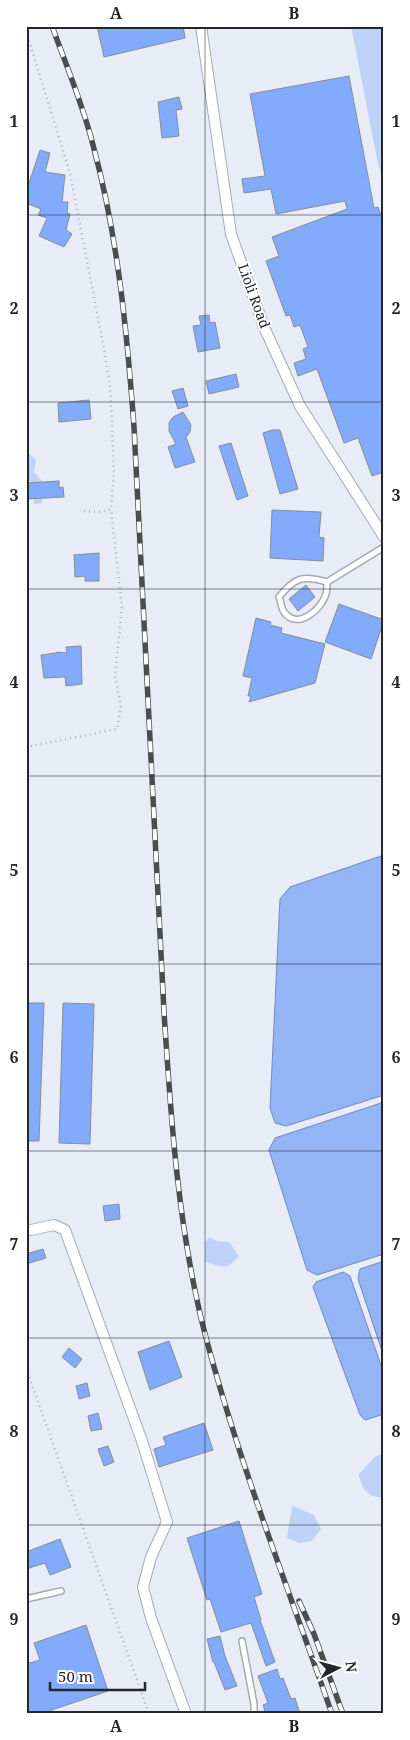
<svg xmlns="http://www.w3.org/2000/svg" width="410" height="1740" font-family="'Noto Serif',serif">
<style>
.green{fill:#bdd2f9}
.water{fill:#93b5f5;stroke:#728ab8}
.building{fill:#82abfc;stroke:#878c96}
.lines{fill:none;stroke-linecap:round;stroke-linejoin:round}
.service-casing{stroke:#a4aab3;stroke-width:8}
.minor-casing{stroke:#a4aab3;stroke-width:12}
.path{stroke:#acb0b8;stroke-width:2.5;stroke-dasharray:1 4;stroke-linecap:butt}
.service{stroke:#fff;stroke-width:5}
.minor{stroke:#fff;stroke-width:10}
.rail-casing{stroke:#494c51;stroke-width:5.5}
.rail{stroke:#fff;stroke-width:4;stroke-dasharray:11;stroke-linecap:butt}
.grid{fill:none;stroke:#24262a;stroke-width:1;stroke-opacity:0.55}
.labels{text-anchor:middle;stroke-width:4;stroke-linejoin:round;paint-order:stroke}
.street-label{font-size:14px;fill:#24262a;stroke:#fff}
.neatline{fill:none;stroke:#24262a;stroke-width:2}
.grid-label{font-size:16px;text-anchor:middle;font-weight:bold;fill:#24262a}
</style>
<rect width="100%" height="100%" fill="#e7ecf7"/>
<g class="green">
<polygon points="351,26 384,26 384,186 376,154"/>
<polygon points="26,451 36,460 34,472 42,481 42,503 34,504 33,482 26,481"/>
<path d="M 209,1237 L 216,1241 L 229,1242 L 239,1256 C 225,1272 222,1266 205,1262 L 205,1243 Z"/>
<path d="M 384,1453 L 384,1498 C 368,1497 361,1489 359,1474 L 375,1457 Z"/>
<polygon points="292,1506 314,1515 321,1529 312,1541 299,1543 287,1538"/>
</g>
<g class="water">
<polygon points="384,855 384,1095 286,1126 275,1123 270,1108 280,899 290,887"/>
<polygon points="384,1102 384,1254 317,1275 307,1270 269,1150 275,1138"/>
<polygon points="384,1261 384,1357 358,1279 360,1269"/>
<polygon points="343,1272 350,1276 384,1374 384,1414 365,1420 360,1415 313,1287 316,1282"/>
</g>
<g class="building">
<polygon points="97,26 183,26 185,38 104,57"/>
<polygon points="349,76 374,208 378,207 384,224 384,472 372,476 358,438 344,443 317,369 298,376 294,363 306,359 303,349 308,347 300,325 294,327 290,315 286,316 266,261 279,256 272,237 347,209 345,201 276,214 271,189 244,193 242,179 265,176 250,94"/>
<polygon points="179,97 182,109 176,110 179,136 162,138 158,102"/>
<polygon points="40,150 50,153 45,172 65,175 62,202 68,202 67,213 70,214 66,230 72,234 64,247 39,236 47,218 38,215 41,209 26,203 26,192"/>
<polygon points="209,315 210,323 215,322 220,348 198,352 193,326 201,325 199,316"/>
<polygon points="236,374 239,387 209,394 206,381"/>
<polygon points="183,388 188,406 178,409 172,391"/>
<polygon points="89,400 91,419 59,422 58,403"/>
<polygon points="183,412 191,425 190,432 186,437 195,462 175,468 168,447 176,444 169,431 169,423 173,417"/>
<polygon points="272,430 280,430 298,489 280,494 263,433"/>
<polygon points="231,443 248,496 237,500 219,446"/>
<polygon points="59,481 59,488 63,487 64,497 26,499 26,483"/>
<polygon points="272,510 321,512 319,537 324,538 323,561 270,558"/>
<polygon points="99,553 99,581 85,581 85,576 75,577 74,555"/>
<polygon points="306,585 315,597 298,611 289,599"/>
<polygon points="339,604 384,620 371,659 325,642"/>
<polygon points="256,618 271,622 270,625 282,628 281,633 325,644 315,683 249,702 251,696 248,696 252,678 243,676"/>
<polygon points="81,646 82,684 66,686 65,677 44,678 41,655 56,653 57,652 67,653 66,647"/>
<polygon points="26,1003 44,1003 39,1141 26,1141"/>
<polygon points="63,1003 94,1004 90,1144 59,1143"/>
<polygon points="119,1204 120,1219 105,1221 103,1206"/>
<polygon points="43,1249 46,1258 26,1264 26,1254"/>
<polygon points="169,1341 182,1377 150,1390 138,1352"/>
<polygon points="69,1348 82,1359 75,1368 62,1357"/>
<polygon points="87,1383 90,1396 79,1399 76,1386"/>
<polygon points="98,1413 102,1429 91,1431 88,1416"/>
<polygon points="204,1423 213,1450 159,1467 154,1449 166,1445 163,1437"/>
<polygon points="108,1446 114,1462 104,1466 98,1449"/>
<polygon points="239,1521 262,1594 254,1597 261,1620 260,1620 275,1662 266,1666 251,1623 221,1632 210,1599 207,1600 187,1538"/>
<polygon points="60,1539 71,1567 50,1575 45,1563 26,1569 26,1552"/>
<polygon points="86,1625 108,1691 49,1711 50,1714 26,1714 26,1664 40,1660 34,1643"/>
<polygon points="220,1636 225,1656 237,1686 225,1690 214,1662 213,1662 207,1639"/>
<polygon points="277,1669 280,1679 283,1678 291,1699 295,1698 300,1714 266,1714 263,1705 268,1703 258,1676"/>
</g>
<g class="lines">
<defs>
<g id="service">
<path d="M 327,582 C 327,586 327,591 326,594 C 322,609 297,631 284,612 C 281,608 281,601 279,597 C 295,577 303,575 327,582 L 384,547"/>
<polyline points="26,1599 61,1591"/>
<polyline points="242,1641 254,1704 254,1714"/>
</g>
<g id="minor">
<polyline points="201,26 231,234 264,327 300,406 340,468 384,537"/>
<polyline points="26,1231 54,1225 65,1230 142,1441 167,1522 151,1557 143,1587 151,1618 186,1714"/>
</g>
</defs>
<use href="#service" class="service-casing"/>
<use href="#minor" class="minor-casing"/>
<g class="path">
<polyline points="26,31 70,173 103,344 110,386 112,426 114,472 111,509 101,512 82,511"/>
<polyline points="26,747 117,729 121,707 115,676 122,607 111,509"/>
<polyline points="26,1368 149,1714"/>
</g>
<use href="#service" class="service"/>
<use href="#minor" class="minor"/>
<defs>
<g id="rail">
<path d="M 52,26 C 66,65 83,105 93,145 C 118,237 127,332 134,427 L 164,1012 C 171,1120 178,1229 205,1334 C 239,1463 288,1588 332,1714"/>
<polyline points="299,1601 314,1634 343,1714"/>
</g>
</defs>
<use href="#rail" class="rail-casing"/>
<use href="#rail" class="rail"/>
</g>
<path class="grid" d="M 205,26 L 205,1714M 26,215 L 384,215M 26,402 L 384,402M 26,589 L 384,589M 26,776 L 384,776M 26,964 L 384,964M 26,1151 L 384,1151M 26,1338 L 384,1338M 26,1525 L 384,1525"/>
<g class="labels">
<g class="street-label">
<text transform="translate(254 296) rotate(70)" y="5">Lioli Road</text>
</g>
</g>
<rect width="410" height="1740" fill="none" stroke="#ffffff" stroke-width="55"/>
<g transform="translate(338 1668) rotate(84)" stroke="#ffffff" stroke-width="4" paint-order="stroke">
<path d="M0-4L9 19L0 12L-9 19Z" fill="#24262a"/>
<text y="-8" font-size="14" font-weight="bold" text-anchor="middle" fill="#24262a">N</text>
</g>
<path d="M50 1682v8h95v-8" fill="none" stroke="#24262a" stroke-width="2.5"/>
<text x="58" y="1682" font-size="15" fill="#24262a" stroke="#ffffff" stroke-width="4" paint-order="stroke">50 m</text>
<rect x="28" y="28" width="354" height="1684" class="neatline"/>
<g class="grid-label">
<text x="116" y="19">A</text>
<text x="294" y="19">B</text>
<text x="14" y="127">1</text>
<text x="396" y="127">1</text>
<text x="14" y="314">2</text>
<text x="396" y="314">2</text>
<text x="14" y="501">3</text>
<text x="396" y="501">3</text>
<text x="14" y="688">4</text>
<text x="396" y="688">4</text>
<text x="14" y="876">5</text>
<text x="396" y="876">5</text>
<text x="14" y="1063">6</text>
<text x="396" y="1063">6</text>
<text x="14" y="1250">7</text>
<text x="396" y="1250">7</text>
<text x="14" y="1437">8</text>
<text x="396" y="1437">8</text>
<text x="14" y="1625">9</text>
<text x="396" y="1625">9</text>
<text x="116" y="1732">A</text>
<text x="294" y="1732">B</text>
</g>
</svg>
